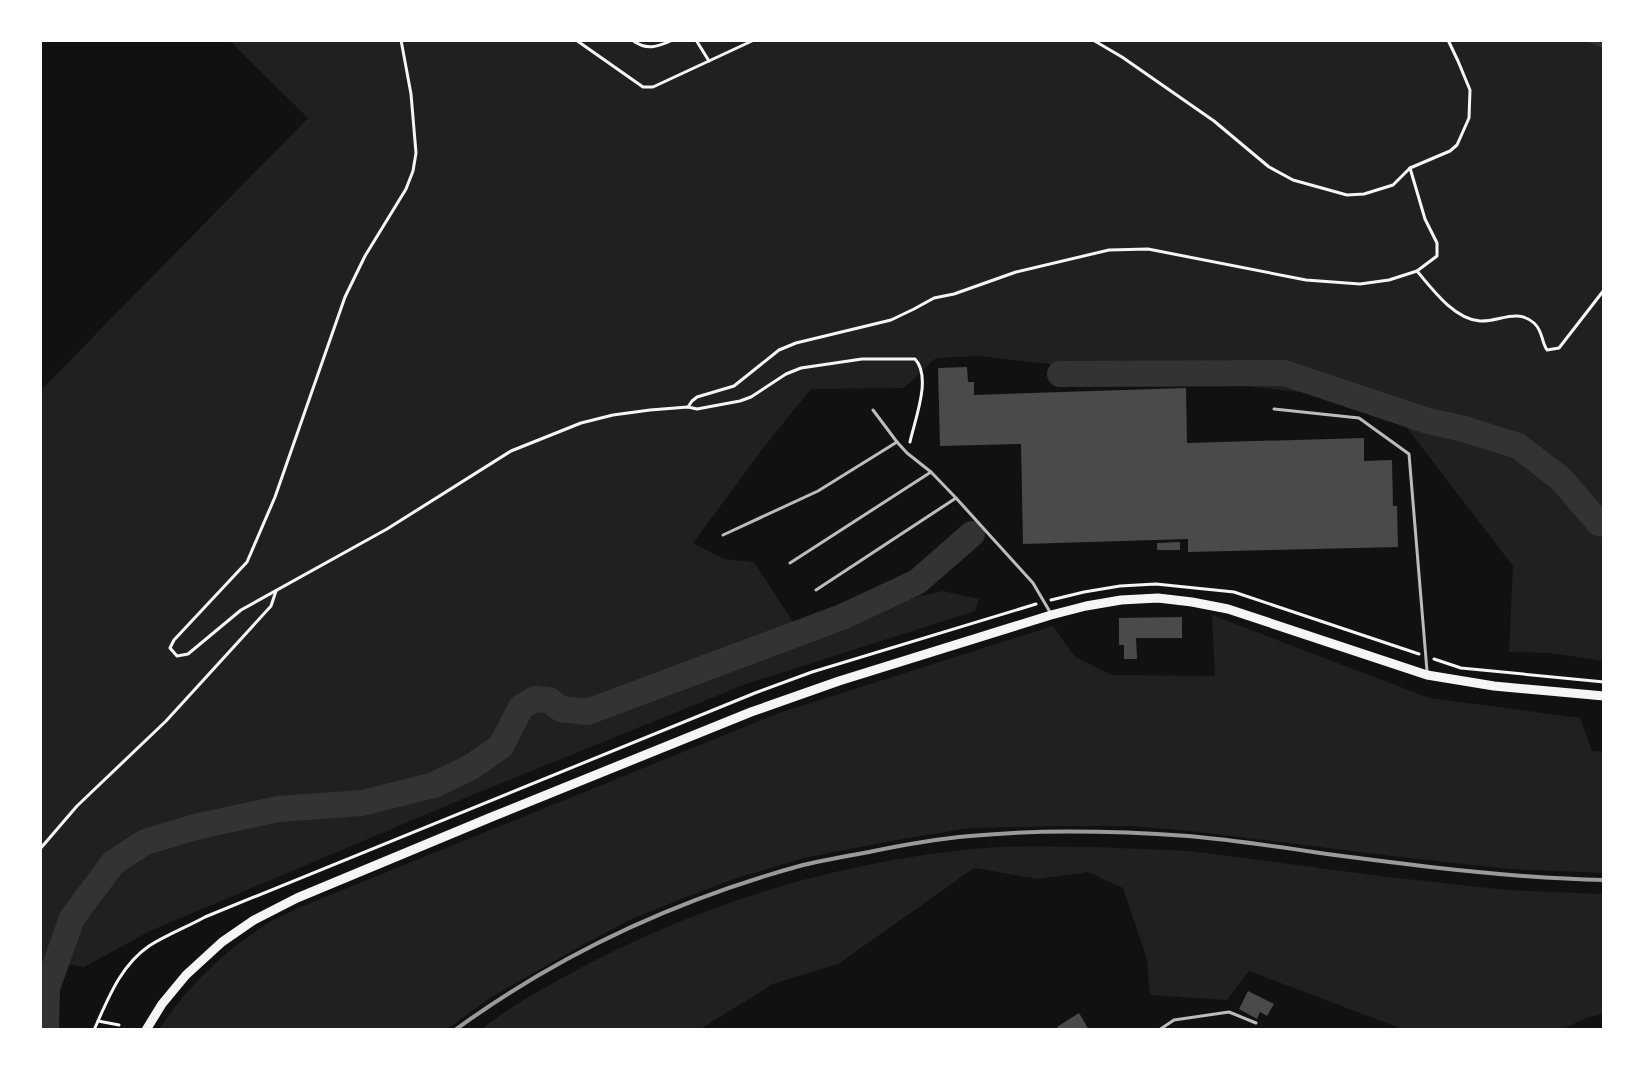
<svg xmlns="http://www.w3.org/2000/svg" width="1644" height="1070" font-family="'PT Sans Narrow',sans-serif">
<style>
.green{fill:#202020}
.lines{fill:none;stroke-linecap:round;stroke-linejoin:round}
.stream{stroke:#333;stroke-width:4}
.river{stroke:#333;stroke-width:26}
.building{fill:#4a4a4a}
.path{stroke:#f5f5f5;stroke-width:3}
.service{stroke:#bcbcbc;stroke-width:3}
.secondary{stroke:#f5f5f5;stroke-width:9}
.rail{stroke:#9a9a9a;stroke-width:4}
</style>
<rect width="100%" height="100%" fill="#111"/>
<g class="green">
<polygon points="229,40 1604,40 1604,661 1550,653 1509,652 1513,566 1387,402 979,356 936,358 904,388 811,389 767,443 693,543 724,559 754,562 795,625 943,591 979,599 975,611 746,684 465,798 150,931 84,967 68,964 40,1030 40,391 308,118"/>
<path d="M 1212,615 L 1429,698 L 1580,718 L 1592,751 L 1604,752 L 1604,873 L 1509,869 L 1392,856 L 1191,831 L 1131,826 L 1060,826 L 970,828 L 897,840 L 804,858 L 737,878 L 681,899 L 632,919 L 586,943 L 488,999 L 446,1030 L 159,1030 C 184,990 220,955 259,929 C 272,920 288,913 303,906 L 779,713 L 1053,626 L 1075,657 L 1111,675 L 1215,676 Z"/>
<path d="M 1094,847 L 1190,851 L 1388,877 L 1506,890 L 1604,894 L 1604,1014 L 1585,1018 L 1562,1030 L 1405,1030 L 1249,971 L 1227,1000 L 1150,995 L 1147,959 L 1123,888 L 1088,872 L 1038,879 L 974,868 L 838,964 L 773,984 L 699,1030 L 480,1030 C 508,1008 541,989 573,972 C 696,905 833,863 972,849 C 1012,845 1054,847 1094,847 Z"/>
</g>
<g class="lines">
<polyline class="stream" points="1588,40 1604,46"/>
<g class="river">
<polyline points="1060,374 1285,373 1428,421 1464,429 1518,446 1561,479 1599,523 1604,524"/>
<polyline points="46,1030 47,988 72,918 113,863 145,842 195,827 278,809 362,803 434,785 471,767 501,746 521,707 535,699 549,700 561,709 587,712 842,617 917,582 972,534"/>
</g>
</g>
<g class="building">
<polygon points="967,367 968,382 974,382 974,395 1186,388 1187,443 1364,438 1364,461 1392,460 1393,506 1397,506 1398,547 1188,552 1188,539 1023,544 1021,444 940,446 938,368"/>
<polygon points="1180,542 1180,550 1157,550 1157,543"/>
<polygon points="1182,617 1182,638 1136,638 1137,659 1124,659 1124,645 1119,645 1119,618"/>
<polygon points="1248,991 1274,1004 1267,1016 1260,1012 1257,1019 1239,1009"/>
<polygon points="1079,1013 1089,1030 1059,1030 1057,1027"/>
</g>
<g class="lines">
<g class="path">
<path d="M 401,40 L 411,94 L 416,153 L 413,171 L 406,189 L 365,256 L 345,297 L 275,497 L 247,562 L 174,640 L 170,648 L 177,656 L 188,654 L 241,610 L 387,529 L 511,451 L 581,423 L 613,415 L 650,410 L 688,407 L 697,409 L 740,401 L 751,397 L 786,374 L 801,368 L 862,359 L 915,359 C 932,377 915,419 910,442"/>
<polyline points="576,40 643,87 653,87 754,40"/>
<path d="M 632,40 C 647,51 657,47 673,40"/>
<polyline points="696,40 709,61"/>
<polyline points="1093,40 1122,57 1214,121 1269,167 1293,180 1347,195 1364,194 1393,185 1410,168 1450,151 1457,145 1469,118 1470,90 1458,61 1448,40"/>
<path d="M 1417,271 C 1432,289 1454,319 1480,321 C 1499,322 1517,308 1534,323 C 1543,331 1541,341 1547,350 L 1559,348 L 1604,290"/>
<polyline points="688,407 692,401 697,397 734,386 779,350 796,343 891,320 914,309 934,298 954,294 1016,272 1109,250 1148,249 1306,280 1360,284 1389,280 1417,271 1437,256 1437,243 1425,219 1410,168"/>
<polyline points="1051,600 1084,592 1120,586 1156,584 1234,592 1419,654"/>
<polyline points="1434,659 1461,668 1604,682"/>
<polyline points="40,849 77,806 166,721 271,606 276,591"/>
<polyline points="98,1021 119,1025"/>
<path d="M 94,1030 C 108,999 120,966 149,946 C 166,935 187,927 205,917 L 755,693 L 812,672 L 1036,604"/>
</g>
<g class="service">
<polyline points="1274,409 1359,418 1409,454 1427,671"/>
<polyline points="873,410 897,442 907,453 931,472 956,498 1033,583 1050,612"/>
<polyline points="723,535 818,491 897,442"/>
<polyline points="790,563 931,472"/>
<polyline points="816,590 956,498"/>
<polyline points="1159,1030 1174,1020 1229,1012 1256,1023"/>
</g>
<polyline class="secondary" points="146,1030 162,1004 186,975 222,942 254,920 297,898 494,816 751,712 839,681 1051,615 1086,606 1121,600 1158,598 1192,602 1228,609 1427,675 1494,686 1604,696"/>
<path class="rail" d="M 455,1030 C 559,954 679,899 803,865 C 825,860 847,856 869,852 C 902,845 936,839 970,836 C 1042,829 1117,831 1188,836 C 1235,840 1281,847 1327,854 C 1419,866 1511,878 1604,880"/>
</g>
<rect width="1644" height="1070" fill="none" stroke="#ffffff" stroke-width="84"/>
</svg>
